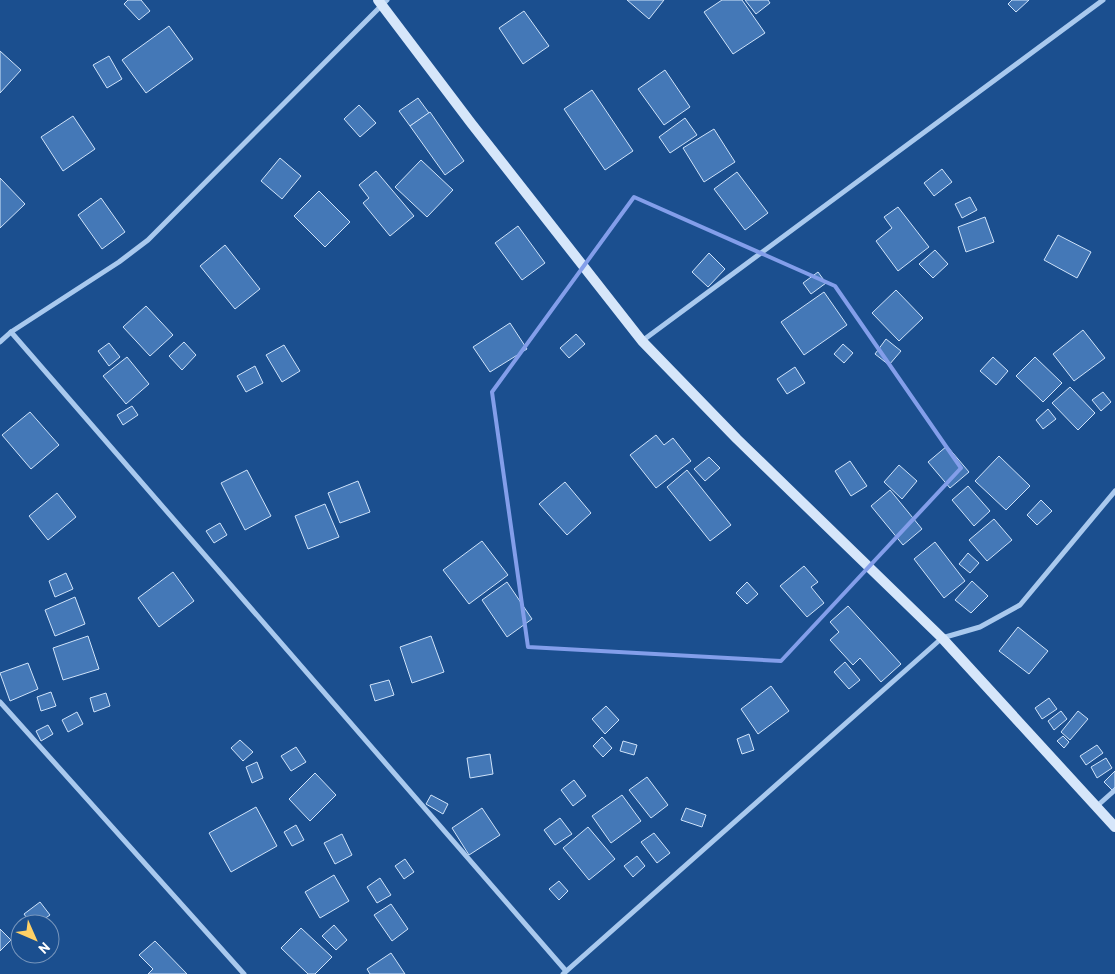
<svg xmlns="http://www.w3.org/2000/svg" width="1115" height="974" font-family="Barlow,sans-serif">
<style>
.building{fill:#4478b7;stroke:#cfe3fa}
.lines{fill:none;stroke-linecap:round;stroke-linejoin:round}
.minor{stroke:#a9c9ee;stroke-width:5}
.secondary{stroke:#d6e6fa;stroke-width:10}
.marked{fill:none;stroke:#839eea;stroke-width:4;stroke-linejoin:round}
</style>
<rect width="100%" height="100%" fill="#1b4f8f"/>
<g class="building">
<polygon points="128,0 141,0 150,11 139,20 124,4"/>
<polygon points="627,0 664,0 649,19"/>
<polygon points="722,0 742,0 765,33 733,54 704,12"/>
<polygon points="745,0 768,0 770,3 756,14"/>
<polygon points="1012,0 1029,0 1016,12 1008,4"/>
<polygon points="524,11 549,46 523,64 499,28"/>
<polygon points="169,26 193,59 146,93 122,60"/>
<polygon points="0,51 21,70 0,93"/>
<polygon points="109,56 122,79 107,88 93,65"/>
<polygon points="665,70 690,107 664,125 638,89"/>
<polygon points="592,90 633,151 605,170 564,109"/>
<polygon points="418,98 429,113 410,126 399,111"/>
<polygon points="359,105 376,123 360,137 344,119"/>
<polygon points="430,112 464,161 445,175 410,126"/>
<polygon points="73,116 95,149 63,171 41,137"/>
<polygon points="685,118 697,135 670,153 659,137"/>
<polygon points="714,129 735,162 704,182 683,148"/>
<polygon points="280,158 301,176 282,199 261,181"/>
<polygon points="421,160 453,190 427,217 395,187"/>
<polygon points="942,169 952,182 934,196 924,183"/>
<polygon points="376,171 414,216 390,236 363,203 369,198 359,185"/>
<polygon points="737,172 768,213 745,230 714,189"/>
<polygon points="0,178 25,204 0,228"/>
<polygon points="319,191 350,222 325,247 294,216"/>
<polygon points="970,197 977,210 962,218 955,204"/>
<polygon points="101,198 125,232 102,249 78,215"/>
<polygon points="898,207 929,247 898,271 876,241 892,228 884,217"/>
<polygon points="985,217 994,242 966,252 958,227"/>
<polygon points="518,226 545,263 522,280 495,243"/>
<polygon points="1058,235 1091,252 1077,278 1044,260"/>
<polygon points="225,245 260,289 235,309 200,266"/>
<polygon points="935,250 948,264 933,278 919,264"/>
<polygon points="709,253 725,269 708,287 692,272"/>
<polygon points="818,272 826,283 811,294 803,283"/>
<polygon points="896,290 923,318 899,341 872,313"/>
<polygon points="824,292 847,325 804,355 781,322"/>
<polygon points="146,306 173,335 150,356 123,327"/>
<polygon points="510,323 527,349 490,372 473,347"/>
<polygon points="1083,330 1105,358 1074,381 1053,354"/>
<polygon points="576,334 585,344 569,358 560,348"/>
<polygon points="886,339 901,351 889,365 875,354"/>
<polygon points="184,342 196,355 182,370 169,356"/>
<polygon points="109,343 120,357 109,366 98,351"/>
<polygon points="843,344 853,353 844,363 834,354"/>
<polygon points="284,345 300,371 282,382 266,355"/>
<polygon points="127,357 149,384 126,404 103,376"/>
<polygon points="993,357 1008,371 996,385 980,371"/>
<polygon points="1035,357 1062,383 1043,402 1016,376"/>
<polygon points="255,366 263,383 246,392 237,376"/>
<polygon points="795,367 805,383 787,394 777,379"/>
<polygon points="1070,387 1095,413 1078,430 1052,403"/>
<polygon points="1103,392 1111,402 1101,411 1092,400"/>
<polygon points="132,406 138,415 123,425 117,415"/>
<polygon points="1048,409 1056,419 1043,429 1036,420"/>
<polygon points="30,412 59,445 31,469 2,435"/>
<polygon points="656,435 664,445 673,438 691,461 656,488 630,455"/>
<polygon points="947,446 969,472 950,488 928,462"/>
<polygon points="999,456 1030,486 1006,510 975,481"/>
<polygon points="709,457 720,468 705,481 694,469"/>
<polygon points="850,461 867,486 851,496 835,471"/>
<polygon points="899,465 917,481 902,499 884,482"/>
<polygon points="247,470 271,516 245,530 221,483"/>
<polygon points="687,470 731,525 710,541 667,487"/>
<polygon points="358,481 370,512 340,523 328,493"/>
<polygon points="565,482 591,513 567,535 539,504"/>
<polygon points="968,486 990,511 974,526 952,500"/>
<polygon points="890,490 922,529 903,545 871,506"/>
<polygon points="57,493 76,517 48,540 29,516"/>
<polygon points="1041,500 1052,511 1037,525 1027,515"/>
<polygon points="325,504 339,537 308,549 295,516"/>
<polygon points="994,519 1012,540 987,561 969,540"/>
<polygon points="220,523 227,535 214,543 206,531"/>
<polygon points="482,541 508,575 469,604 443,570"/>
<polygon points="935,542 965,581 944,598 914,559"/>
<polygon points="968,553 979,563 970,573 959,564"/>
<polygon points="804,566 818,582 811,587 824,603 807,617 780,586"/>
<polygon points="173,572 194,601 159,627 138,598"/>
<polygon points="66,573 73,589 55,597 49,581"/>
<polygon points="972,581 988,596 971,613 955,600"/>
<polygon points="507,582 532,619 507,637 482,600"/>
<polygon points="747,582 758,594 747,604 736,593"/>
<polygon points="75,597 85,624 55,636 45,610"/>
<polygon points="848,606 901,664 881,682 860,658 853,665 830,640 839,632 830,622"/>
<polygon points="1018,627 1048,651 1029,674 999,651"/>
<polygon points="88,636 99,669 63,680 53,648"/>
<polygon points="431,636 444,672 412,683 400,647"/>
<polygon points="845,662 860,680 849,689 834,672"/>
<polygon points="28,663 38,689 10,701 0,673"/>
<polygon points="389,680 394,695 375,701 370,685"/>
<polygon points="771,686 789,711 758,734 741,709"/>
<polygon points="51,692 56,706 41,711 37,697"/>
<polygon points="106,693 110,706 94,712 90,698"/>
<polygon points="1049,698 1057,709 1042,719 1035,708"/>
<polygon points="606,706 619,720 605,734 592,719"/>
<polygon points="1061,711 1067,719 1054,730 1048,721"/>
<polygon points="1078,711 1088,719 1070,740 1061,732"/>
<polygon points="77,712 83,724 68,732 62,720"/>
<polygon points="48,725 53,734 41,741 36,731"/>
<polygon points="749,734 754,750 742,754 737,739"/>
<polygon points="1063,736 1069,742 1064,748 1057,741"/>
<polygon points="602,737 612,748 603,757 593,746"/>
<polygon points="240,740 253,752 243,761 231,748"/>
<polygon points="623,741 637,745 634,755 620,751"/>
<polygon points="1097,745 1103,753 1086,765 1080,756"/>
<polygon points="296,747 306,762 291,771 281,756"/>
<polygon points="490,754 493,774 470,778 467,758"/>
<polygon points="1106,758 1112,768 1097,778 1091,767"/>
<polygon points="257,762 263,778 252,783 246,767"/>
<polygon points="1115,771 1115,787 1112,790 1104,782"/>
<polygon points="315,773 336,795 310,821 289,799"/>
<polygon points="647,777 668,805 651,818 629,790"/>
<polygon points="574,780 586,796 573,806 561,790"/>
<polygon points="431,795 448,804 443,814 426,804"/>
<polygon points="622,795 641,821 611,843 592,816"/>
<polygon points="256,807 277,846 231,872 209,833"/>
<polygon points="482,808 500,835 469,855 452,828"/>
<polygon points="686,808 706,815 702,827 681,820"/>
<polygon points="560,818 572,834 555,845 544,830"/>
<polygon points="296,825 304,840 292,846 284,832"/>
<polygon points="588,827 615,859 589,880 563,848"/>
<polygon points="654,833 670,853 657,863 641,842"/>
<polygon points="342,834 352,855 335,864 324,843"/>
<polygon points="637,856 645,866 633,877 624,866"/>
<polygon points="405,859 414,872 404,879 395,866"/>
<polygon points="334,875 349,901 320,918 305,892"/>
<polygon points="380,878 391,895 377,903 367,887"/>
<polygon points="559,881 568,891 559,900 549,889"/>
<polygon points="40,902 50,915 37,924 31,924 24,914"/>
<polygon points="391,904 408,929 392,941 374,915"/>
<polygon points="334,925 347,940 336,950 322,936"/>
<polygon points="301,928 332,957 315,974 308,974 281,948"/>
<polygon points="0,929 11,940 0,951"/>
<polygon points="155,941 187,974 148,974 153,969 139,955"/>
<polygon points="391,953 405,974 370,974 367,969"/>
</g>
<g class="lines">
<g class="minor">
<polyline points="11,332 566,971"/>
<polyline points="642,341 1103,0"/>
<polyline points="0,342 11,332 119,262 148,240 387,0"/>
<polyline points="0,702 244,974"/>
<polyline points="1097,806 1115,790"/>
<polyline points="563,974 942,638 980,627 1020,605 1115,491"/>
</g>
<polyline class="secondary" points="378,0 471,123 642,341 737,439 942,638 1115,827"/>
</g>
<path class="marked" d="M 634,197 L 835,286 L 961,468 L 781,661 L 528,647 L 492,392 Z"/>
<g transform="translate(35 939) rotate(135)"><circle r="24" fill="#1b4f8f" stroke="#7695bc"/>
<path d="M0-4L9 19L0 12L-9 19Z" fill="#ffd166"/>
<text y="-8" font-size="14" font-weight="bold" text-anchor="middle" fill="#ffffff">N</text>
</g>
</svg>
